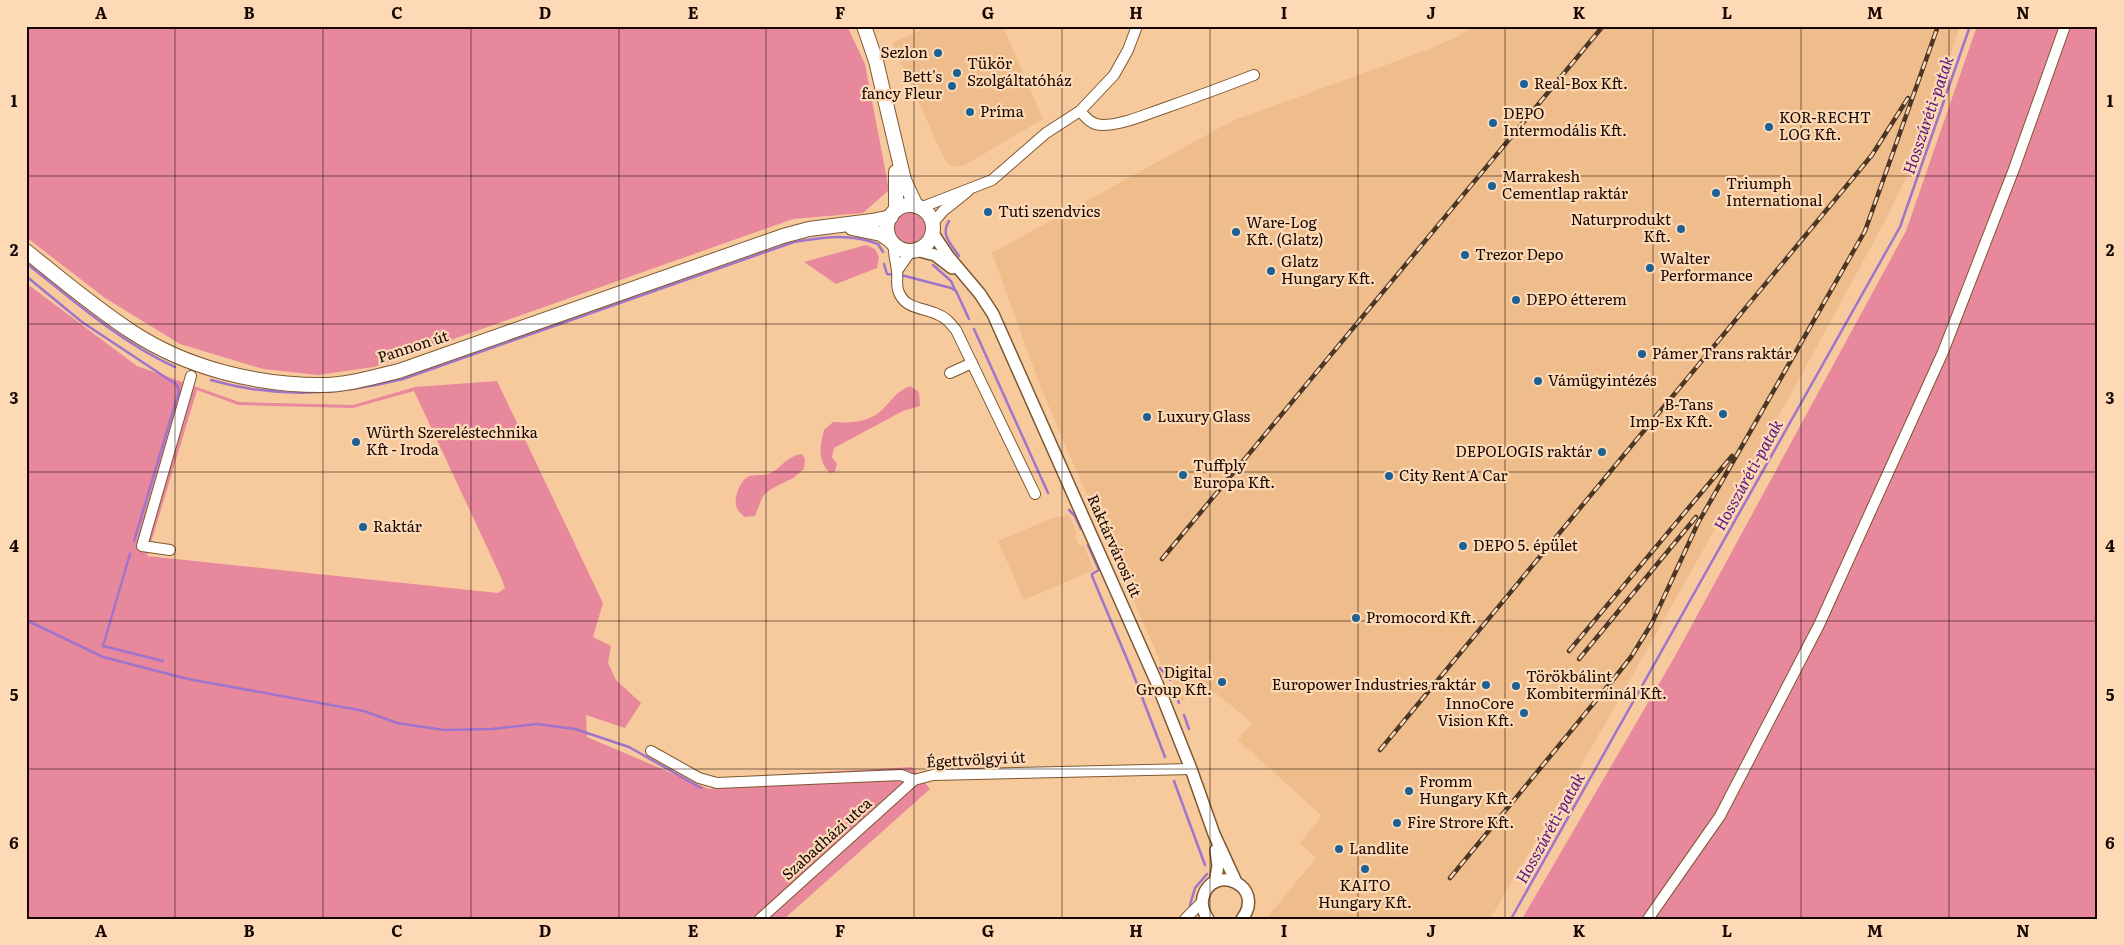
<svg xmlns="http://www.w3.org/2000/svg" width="2124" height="945" font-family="Literata,serif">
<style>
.built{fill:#efbd8b}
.green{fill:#e8889d;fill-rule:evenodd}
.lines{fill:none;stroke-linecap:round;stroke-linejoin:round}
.stream{stroke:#a074ca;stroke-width:2.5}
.minor-casing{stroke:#7f582f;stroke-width:12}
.tertiary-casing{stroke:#7f582f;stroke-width:14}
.secondary-casing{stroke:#7f582f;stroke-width:16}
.minor{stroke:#fff;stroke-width:10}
.tertiary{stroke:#fff;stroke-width:11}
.secondary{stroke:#fff;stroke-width:14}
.rail-casing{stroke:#4c3626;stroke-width:4.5}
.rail{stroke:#fdd9b6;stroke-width:2.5;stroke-dasharray:8;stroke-linecap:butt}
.grid{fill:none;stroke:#160700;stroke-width:1;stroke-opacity:0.55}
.poi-dot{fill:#1b6195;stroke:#fdd9b6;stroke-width:2}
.labels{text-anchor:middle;stroke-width:4.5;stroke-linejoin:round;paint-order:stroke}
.poi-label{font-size:15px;fill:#160700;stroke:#fdd9b6;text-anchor:start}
.street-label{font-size:15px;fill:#160700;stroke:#fdd9b6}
.water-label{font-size:16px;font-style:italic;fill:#54167f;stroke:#fdd9b6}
.neatline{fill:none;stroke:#160700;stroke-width:2}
.grid-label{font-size:16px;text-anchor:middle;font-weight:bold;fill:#160700}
</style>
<rect width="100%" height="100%" fill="#f7ca9e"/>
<g class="built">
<polygon points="929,26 1003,26 1043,119 967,164 958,167 949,165 943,156 892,43"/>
<polygon points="1473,26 1960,26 1919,151 1886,219 1796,385 1608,719 1490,919 1266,919 1316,858 1300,843 1322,816 1238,740 1252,723 1228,703 1201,682 1182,702 1168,670 1163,668 1067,449 1039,383 992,253 1232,121 1427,50 1457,37"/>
<polygon points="1069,515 1077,534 1075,537 1079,545 1084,546 1094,570 1024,600 998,541 1052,518"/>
</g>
<g class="green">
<polygon points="26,26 847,26 865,64 889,190 863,213 793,219 374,367 318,375 263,369 180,344 105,298 26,237"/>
<polygon points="1977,26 2098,26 2098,919 1522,919 1674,658 1906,231"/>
<circle cx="910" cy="228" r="17"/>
<polygon points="866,245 875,249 879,257 877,268 836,284 804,262"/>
<path d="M 26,283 L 137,366 L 239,402 L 353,405 L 415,387 L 497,381 L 603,603 L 593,637 L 611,646 L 608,663 L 616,680 L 641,703 L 625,728 L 586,715 L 587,737 L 709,789 L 786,774 L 912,767 L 930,789 L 784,919 L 26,919 ZM 197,390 L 238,405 L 353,408 L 414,391 L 500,575 L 505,588 L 498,593 L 147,556 Z"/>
<path d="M 910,386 L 919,392 L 920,406 L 903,411 L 834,448 L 832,457 L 837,464 L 835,471 L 831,473 C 817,463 820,445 824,430 L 833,422 C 851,423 869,423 883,409 C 892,400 897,391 910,386 Z"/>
<path d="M 802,454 L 805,459 L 804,469 L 793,478 L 771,489 L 763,496 L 755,516 L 745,517 C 741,514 737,511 736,505 C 734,497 741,478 750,476 C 756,474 763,476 769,474 C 782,468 786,456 802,454 Z"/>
</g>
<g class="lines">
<g class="stream">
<path d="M 949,221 C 940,235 951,244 959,256"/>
<path d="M 26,263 C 73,300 120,342 175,367"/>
<polyline points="884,264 887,274 895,275"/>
<polyline points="933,265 951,281 955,290"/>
<polyline points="901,275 951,288 956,291 969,319"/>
<polyline points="26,276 82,322 177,385 179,391 134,541"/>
<polyline points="974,329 1048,493"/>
<path d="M 211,380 C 276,399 339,395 403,379 L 794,242 C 823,237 850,233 878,244 L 883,252"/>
<polyline points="1069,510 1075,516 1081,529"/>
<polyline points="1088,545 1099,570 1092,574 1092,576 1132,671 1165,757"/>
<polyline points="130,554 103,646 163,661"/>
<polyline points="26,620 103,657 188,679 364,711 397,723 444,730 491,729 537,724 575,729 629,747 701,788"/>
<polyline points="1160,668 1170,680"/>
<polyline points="1173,687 1179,703"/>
<polyline points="1184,715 1189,729"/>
<polyline points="1174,781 1205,865"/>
<polyline points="1190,905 1195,888 1207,874"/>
<polyline points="1511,919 1900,227 1970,26"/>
</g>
<defs>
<g id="minor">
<path d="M 1080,111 C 1086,118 1092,125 1102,125 C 1122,125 1144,115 1162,109 C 1193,98 1223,87 1254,75"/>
<polyline points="920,208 992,180 1046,133 1080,111 1114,75 1128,50 1137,26"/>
<polyline points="932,224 943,211 968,191"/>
<path d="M 894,244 C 893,254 896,261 897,271 C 898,278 896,283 898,290 C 904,310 924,307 939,315 C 947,318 951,324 956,330 L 1035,494"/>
<polyline points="897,271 911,251"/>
<polyline points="950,373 972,363"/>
<polyline points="170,550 142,546 191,376"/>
<polyline points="651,751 699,778 717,783 901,775 914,780"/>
<polyline points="760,919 914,780 933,775 1191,769"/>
<polyline points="1185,919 1202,902"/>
<polyline points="1648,919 1720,816 1819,625 1943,352 2014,169 2065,26"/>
</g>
<g id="tertiary">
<polyline points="932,232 948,256 980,294 993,314 1156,681 1191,769 1214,834 1236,882"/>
<polyline points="916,250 935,255 952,268"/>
<polyline points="1215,882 1218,866 1216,850"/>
<path d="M 1208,919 C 1203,912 1201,905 1203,897 C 1213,862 1267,886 1242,919"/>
</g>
<g id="secondary">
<polyline points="864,26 876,61 904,180 916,206"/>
<polyline points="896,172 896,210"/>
<circle cx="910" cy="228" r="23"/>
<polyline points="852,228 881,234 891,241"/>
<path d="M 26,251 C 61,279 95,308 132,332 C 187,368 256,385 321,385 C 347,385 374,377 399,371 L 783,236 L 809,229 L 872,221 L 891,217"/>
</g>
</defs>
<use href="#minor" class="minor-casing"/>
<use href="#tertiary" class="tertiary-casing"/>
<use href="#secondary" class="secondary-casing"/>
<use href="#minor" class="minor"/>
<use href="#tertiary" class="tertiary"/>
<use href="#secondary" class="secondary"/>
<defs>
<g id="rail">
<polyline points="1162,559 1603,26"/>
<polyline points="1569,651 1732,456"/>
<polyline points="1579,659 1696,517"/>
<polyline points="1380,750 1872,155 1908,98"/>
<polyline points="1450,878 1612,681 1631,657 1652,623 1698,523 1865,231 1938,26"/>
</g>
</defs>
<use href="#rail" class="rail-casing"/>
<use href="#rail" class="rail"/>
</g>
<path class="grid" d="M 175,26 L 175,919M 323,26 L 323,919M 471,26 L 471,919M 619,26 L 619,919M 766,26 L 766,919M 914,26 L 914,919M 1062,26 L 1062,919M 1210,26 L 1210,919M 1358,26 L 1358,919M 1505,26 L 1505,919M 1653,26 L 1653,919M 1801,26 L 1801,919M 1949,26 L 1949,919M 26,176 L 2098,176M 26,324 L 2098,324M 26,472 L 2098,472M 26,621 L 2098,621M 26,769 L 2098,769"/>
<g class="poi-dot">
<circle cx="938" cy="53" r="5"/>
<circle cx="957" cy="73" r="5"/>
<circle cx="1524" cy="84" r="5"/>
<circle cx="952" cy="86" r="5"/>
<circle cx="970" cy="112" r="5"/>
<circle cx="1493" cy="123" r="5"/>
<circle cx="1769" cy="127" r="5"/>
<circle cx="1492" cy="186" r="5"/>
<circle cx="1716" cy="193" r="5"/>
<circle cx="988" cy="212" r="5"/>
<circle cx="1681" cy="229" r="5"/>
<circle cx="1236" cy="232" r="5"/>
<circle cx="1465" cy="255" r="5"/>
<circle cx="1650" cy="268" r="5"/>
<circle cx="1271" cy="271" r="5"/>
<circle cx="1516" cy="300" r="5"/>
<circle cx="1642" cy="354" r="5"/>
<circle cx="1538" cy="381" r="5"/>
<circle cx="1723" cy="414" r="5"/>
<circle cx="1147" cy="417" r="5"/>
<circle cx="356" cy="442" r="5"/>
<circle cx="1602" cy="452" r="5"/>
<circle cx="1183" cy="475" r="5"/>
<circle cx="1389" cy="476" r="5"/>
<circle cx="363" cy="527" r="5"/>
<circle cx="1463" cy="546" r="5"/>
<circle cx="1356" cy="618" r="5"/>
<circle cx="1222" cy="682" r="5"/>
<circle cx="1486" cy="685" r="5"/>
<circle cx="1516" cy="686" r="5"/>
<circle cx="1524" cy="713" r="5"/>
<circle cx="1409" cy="791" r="5"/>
<circle cx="1397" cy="823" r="5"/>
<circle cx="1339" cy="849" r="5"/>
<circle cx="1365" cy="869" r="5"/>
</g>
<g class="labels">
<g class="poi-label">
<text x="928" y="58" text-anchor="end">Sezlon</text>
<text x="967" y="69">Tükör<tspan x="967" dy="17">Szolgáltatóház</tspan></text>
<text x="942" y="82" text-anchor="end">Bett's<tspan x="942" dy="17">fancy Fleur</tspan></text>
<text x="1534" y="89">Real-Box Kft.</text>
<text x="980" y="117">Príma</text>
<text x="1503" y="119">DEPO<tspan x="1503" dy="17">Intermodális Kft.</tspan></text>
<text x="1779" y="123">KOR-RECHT<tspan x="1779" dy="17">LOG Kft.</tspan></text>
<text x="1502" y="182">Marrakesh<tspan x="1502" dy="17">Cementlap raktár</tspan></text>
<text x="1726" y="189">Triumph<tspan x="1726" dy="17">International</tspan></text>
<text x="998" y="217">Tuti szendvics</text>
<text x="1671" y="225" text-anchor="end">Naturprodukt<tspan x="1671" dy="17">Kft.</tspan></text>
<text x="1246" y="228">Ware-Log<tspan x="1246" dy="17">Kft. (Glatz)</tspan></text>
<text x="1475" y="260">Trezor Depo</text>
<text x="1660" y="264">Walter<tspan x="1660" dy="17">Performance</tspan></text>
<text x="1281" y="267">Glatz<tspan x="1281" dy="17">Hungary Kft.</tspan></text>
<text x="1526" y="305">DEPO étterem</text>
<text x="1652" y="359">Pámer Trans raktár</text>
<text x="1548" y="386">Vámügyintézés</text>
<text x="1713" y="410" text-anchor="end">B-Tans<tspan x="1713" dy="17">Imp-Ex Kft.</tspan></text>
<text x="1157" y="422">Luxury Glass</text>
<text x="366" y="438">Würth Szereléstechnika<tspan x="366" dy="17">Kft - Iroda</tspan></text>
<text x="1592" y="457" text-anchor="end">DEPOLOGIS raktár</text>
<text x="1193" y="471">Tuffply<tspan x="1193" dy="17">Europa Kft.</tspan></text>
<text x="1399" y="481">City Rent A Car</text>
<text x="373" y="532">Raktár</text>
<text x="1473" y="551">DEPO 5. épület</text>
<text x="1366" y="623">Promocord Kft.</text>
<text x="1212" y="678" text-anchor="end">Digital<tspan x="1212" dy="17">Group Kft.</tspan></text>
<text x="1526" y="682">Törökbálint<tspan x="1526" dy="17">Kombiterminál Kft.</tspan></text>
<text x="1476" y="690" text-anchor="end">Europower Industries raktár</text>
<text x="1514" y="709" text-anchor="end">InnoCore<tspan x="1514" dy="17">Vision Kft.</tspan></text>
<text x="1419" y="787">Fromm<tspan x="1419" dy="17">Hungary Kft.</tspan></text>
<text x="1407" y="828">Fire Strore Kft.</text>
<text x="1349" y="854">Landlite</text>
<text x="1365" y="891" text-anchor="middle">KAITO<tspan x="1365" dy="17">Hungary Kft.</tspan></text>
</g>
<g class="street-label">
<text transform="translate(413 347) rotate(-18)" y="5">Pannon út</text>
<text transform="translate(1114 546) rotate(66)" y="5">Raktárvárosi út</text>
<text transform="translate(976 760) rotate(-3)" y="5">Égettvölgyi út</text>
<text transform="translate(827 839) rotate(-42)" y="5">Szabadházi utca</text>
</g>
<g class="water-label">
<text transform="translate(1928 115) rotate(-71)" y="6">Hosszúréti-patak</text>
<text transform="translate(1748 475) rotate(-61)" y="6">Hosszúréti-patak</text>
<text transform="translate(1550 828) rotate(-61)" y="6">Hosszúréti-patak</text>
</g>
</g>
<rect width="2124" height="945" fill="none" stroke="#fdd9b6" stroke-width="55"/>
<rect x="28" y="28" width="2068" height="890" class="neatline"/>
<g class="grid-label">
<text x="101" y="19">A</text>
<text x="249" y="19">B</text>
<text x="397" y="19">C</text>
<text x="545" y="19">D</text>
<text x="693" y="19">E</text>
<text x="840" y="19">F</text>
<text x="988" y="19">G</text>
<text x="1136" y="19">H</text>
<text x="1284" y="19">I</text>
<text x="1431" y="19">J</text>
<text x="1579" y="19">K</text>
<text x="1727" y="19">L</text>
<text x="1875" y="19">M</text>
<text x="2023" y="19">N</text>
<text x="14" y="107">1</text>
<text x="2110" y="107">1</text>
<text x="14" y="256">2</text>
<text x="2110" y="256">2</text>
<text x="14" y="404">3</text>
<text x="2110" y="404">3</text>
<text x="14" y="552">4</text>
<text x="2110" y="552">4</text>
<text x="14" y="701">5</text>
<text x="2110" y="701">5</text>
<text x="14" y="849">6</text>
<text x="2110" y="849">6</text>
<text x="101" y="937">A</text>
<text x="249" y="937">B</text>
<text x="397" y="937">C</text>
<text x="545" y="937">D</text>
<text x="693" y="937">E</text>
<text x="840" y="937">F</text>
<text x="988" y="937">G</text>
<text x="1136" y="937">H</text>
<text x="1284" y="937">I</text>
<text x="1431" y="937">J</text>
<text x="1579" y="937">K</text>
<text x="1727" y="937">L</text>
<text x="1875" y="937">M</text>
<text x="2023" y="937">N</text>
</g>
</svg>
